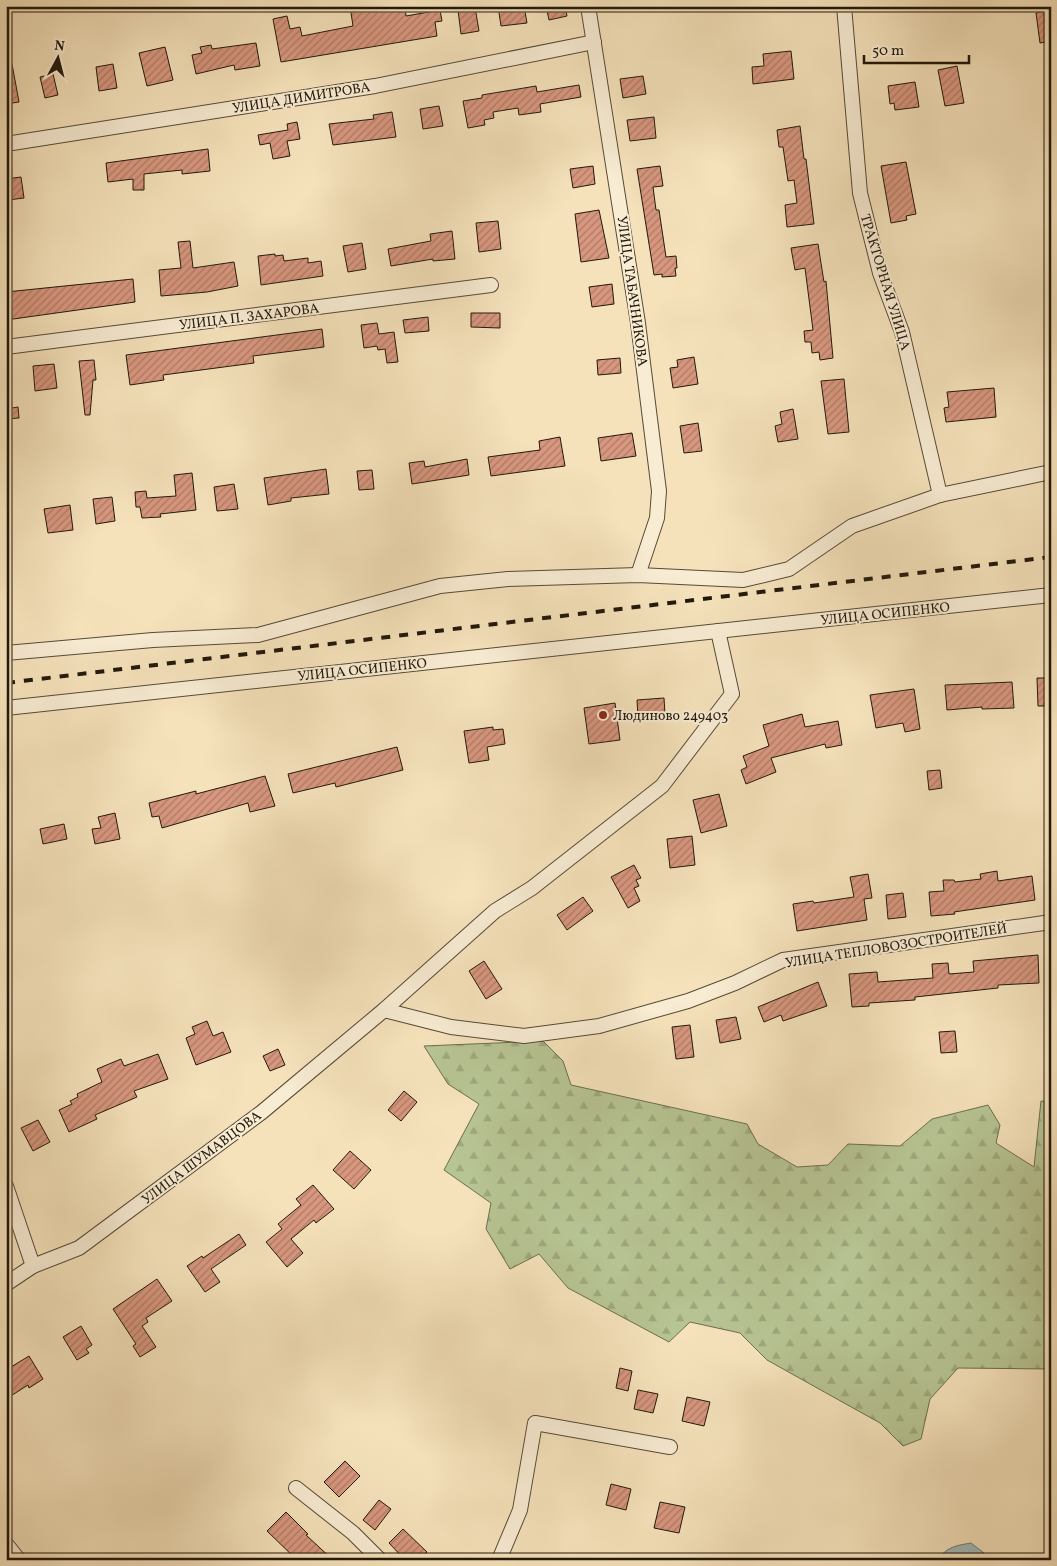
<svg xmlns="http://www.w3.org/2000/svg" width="1057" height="1566" font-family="Vollkorn,serif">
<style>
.forest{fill:url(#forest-firs);stroke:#6c6e4f}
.water{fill:#a0bbba;stroke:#6e7a74}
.building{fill:url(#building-hatch);stroke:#22180b}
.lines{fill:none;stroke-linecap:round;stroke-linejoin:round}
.minor-casing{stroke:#574a37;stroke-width:16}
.minor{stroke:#f8ecd3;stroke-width:14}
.rail{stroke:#22180b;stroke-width:4;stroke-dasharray:9 9;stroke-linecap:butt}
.poi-dot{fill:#8f2418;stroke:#f8ecd3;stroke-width:2}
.labels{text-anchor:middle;stroke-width:4;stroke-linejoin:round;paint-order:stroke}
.street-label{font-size:14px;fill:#22180b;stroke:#f8ecd3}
.poi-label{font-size:14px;fill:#22180b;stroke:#f8ecd3;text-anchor:start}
</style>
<defs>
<pattern id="forest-firs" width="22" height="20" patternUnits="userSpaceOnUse" patternTransform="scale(1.25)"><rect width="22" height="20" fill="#b7c493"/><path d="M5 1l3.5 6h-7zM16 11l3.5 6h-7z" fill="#9da87d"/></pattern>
<pattern id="building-hatch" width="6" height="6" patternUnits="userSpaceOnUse" patternTransform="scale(1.25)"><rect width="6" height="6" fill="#d8977f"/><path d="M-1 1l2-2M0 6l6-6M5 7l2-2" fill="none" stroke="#af7a66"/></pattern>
</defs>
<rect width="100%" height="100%" fill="#f5e2bb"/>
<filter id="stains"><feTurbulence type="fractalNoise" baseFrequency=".004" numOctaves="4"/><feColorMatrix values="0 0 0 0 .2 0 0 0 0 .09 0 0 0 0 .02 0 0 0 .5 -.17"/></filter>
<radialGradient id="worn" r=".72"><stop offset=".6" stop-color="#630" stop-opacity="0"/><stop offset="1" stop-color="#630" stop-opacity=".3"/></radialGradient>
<polygon class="forest" points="543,1041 563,1061 571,1085 747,1124 758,1144 797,1167 828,1165 848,1144 900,1146 932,1119 988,1105 1000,1125 996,1143 1034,1167 1041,1101 1051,1102 1051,1369 958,1368 930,1399 921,1439 903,1446 880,1423 767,1360 740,1333 690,1322 669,1342 568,1288 539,1254 510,1269 486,1229 491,1203 444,1170 479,1104 448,1084 424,1046"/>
<path class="water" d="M 971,1543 L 984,1553 L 985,1560 L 939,1560 C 944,1547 959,1545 971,1543 Z"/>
<g class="building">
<polygon points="350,6 405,6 406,16 440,10 442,21 435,22 437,36 281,62 273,19 287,16 290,29 300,27 302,36 353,26"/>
<polygon points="498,6 524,6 527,23 501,26"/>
<polygon points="546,6 565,6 567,16 549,20"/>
<polygon points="475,7 479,31 461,34 458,10"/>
<polygon points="1051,10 1051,41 1040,43 1036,13"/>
<polygon points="256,43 260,66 235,70 234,65 196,74 192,55 202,53 200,47 211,45 212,49"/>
<polygon points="165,47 173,80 147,86 139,53"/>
<polygon points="791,51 794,79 753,84 752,67 764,66 763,54"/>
<polygon points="12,64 19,102 6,104 6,65"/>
<polygon points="113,64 117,88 99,91 96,67"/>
<polygon points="957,66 964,103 945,106 938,70"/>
<polygon points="53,74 58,95 45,98 40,77"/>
<polygon points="643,76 646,94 623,98 620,79"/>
<polygon points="915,82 919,107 895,110 894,103 890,104 888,86"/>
<polygon points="579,85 581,97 540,104 541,112 519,115 518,108 493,112 494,118 484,120 485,125 468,128 463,101 482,98 482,95 536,86 537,92"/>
<polygon points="439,106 443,126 423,129 420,109"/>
<polygon points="392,112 396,137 333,145 329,124 374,119 373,115"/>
<polygon points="654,117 656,138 630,141 627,120"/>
<polygon points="297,122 300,139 287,141 290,156 273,159 270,143 260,145 258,135 288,130 287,124"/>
<polygon points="800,126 804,159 806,159 814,224 787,227 785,205 797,203 794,180 788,181 783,147 779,147 777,130"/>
<polygon points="208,149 210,171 182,174 182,170 144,174 144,190 133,190 133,179 108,182 106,163"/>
<polygon points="906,162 916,214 906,216 907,220 891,223 881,166"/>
<polygon points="593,166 595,184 573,188 570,169"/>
<polygon points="660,166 663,186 653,187 656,210 659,210 666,257 676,256 677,268 675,268 676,276 662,277 662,274 654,275 637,169"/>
<polygon points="21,177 24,198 8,200 6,179"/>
<polygon points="599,210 609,258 581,262 575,214"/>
<polygon points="498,221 501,249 479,252 476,223"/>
<polygon points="452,231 455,259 433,261 433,259 391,266 388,249 431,241 430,234"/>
<polygon points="190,241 193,268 234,262 238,286 207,292 161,296 159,270 181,268 178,242"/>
<polygon points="362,243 366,269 348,272 343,246"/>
<polygon points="818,244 824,282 826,281 833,358 820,360 819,352 812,353 811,342 805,342 804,331 813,330 805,268 795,270 791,248"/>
<polygon points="275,254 275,256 283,255 284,261 308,258 308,263 321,261 323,276 261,285 258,256"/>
<polygon points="133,279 135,302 6,320 6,292"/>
<polygon points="612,284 614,304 592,307 589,287"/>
<polygon points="471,313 500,313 500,328 471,327"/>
<polygon points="428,317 429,331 405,333 403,320"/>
<polygon points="377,323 379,334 394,332 398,362 387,363 385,349 378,350 377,346 364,348 361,325"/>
<polygon points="322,329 324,347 253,356 254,363 163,375 164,380 130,385 126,355"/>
<polygon points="694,357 698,384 673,388 670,368 678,367 677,360"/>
<polygon points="620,358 621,373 598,375 597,360"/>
<polygon points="94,360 96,380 93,380 90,415 85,415 79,361"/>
<polygon points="54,364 57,388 35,391 33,366"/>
<polygon points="844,379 849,432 828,434 821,381"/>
<polygon points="994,388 996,417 946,422 944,408 949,407 947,392"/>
<polygon points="18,407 19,418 6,419 6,409"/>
<polygon points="793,409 798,439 778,442 775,426 782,424 780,412"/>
<polygon points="698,423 702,451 684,453 680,426"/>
<polygon points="632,433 636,456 601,461 598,438"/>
<polygon points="560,437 565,466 491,476 488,457 540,450 539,441"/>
<polygon points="467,459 469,475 412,484 409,463 424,461 425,467"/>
<polygon points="326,469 329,494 291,498 291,501 268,505 264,478"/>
<polygon points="372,470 374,489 359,490 357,471"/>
<polygon points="192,473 196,510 160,514 161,517 142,518 140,507 136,507 135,492 146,491 147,498 176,496 174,475"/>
<polygon points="234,484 238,509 217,511 214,487"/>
<polygon points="112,497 115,521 96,524 93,499"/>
<polygon points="70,505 73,530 48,533 44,509"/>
<polygon points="1037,678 1049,678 1050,706 1038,706"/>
<polygon points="1012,682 1014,708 982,709 982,707 947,710 945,685"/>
<polygon points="914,689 920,729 905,732 903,723 876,728 870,695"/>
<polygon points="664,698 665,714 638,717 637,700"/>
<polygon points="615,703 620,740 589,744 584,708"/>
<polygon points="802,714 805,727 838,721 842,745 826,748 825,744 771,758 776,772 746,784 741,770 747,767 743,756 769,746 763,725"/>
<polygon points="493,727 493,730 503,729 505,744 487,747 489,760 469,763 464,731"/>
<polygon points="397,747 403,770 336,787 335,783 293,793 288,774"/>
<polygon points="940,770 942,788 929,790 927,771"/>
<polygon points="265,776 275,806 250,812 248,803 162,828 159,816 152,817 149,803 196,791 196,794"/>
<polygon points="719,794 727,826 701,833 693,800"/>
<polygon points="115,813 120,839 95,844 92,829 101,828 98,817"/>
<polygon points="64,824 67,839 43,844 40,829"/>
<polygon points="692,836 695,865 670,868 667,839"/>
<polygon points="634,865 641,878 636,880 639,886 634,888 640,901 628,908 611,877"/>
<polygon points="997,871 998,881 1032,876 1035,900 954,912 955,914 931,916 929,892 944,891 943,880 954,880 955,882 981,879 980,874"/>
<polygon points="868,874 872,898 864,899 867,920 797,931 793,904 813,901 814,903 854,897 850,877"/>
<polygon points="903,893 906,917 888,919 886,895"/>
<polygon points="583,897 593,911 567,930 557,915"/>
<polygon points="1038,955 1039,983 998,985 998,988 915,997 915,1000 869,1003 869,1006 852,1007 849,974 877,972 878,982 933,978 932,964 948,963 949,974 974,972 973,961"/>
<polygon points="484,961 502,989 486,999 469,971"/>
<polygon points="818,982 827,1006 783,1021 781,1015 764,1022 758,1007"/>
<polygon points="736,1017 741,1039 720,1043 716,1020"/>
<polygon points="207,1021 213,1036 223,1032 231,1052 196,1065 186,1038 195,1034 192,1027"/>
<polygon points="690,1025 694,1057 676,1059 672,1027"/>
<polygon points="955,1031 957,1052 941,1053 939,1032"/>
<polygon points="278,1049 285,1065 270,1071 263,1056"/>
<polygon points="158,1054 168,1079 134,1091 137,1097 95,1115 97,1119 69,1132 59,1110 72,1104 70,1101 78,1097 77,1094 102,1082 97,1069 121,1059 124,1066"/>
<polygon points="404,1091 417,1102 401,1121 388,1110"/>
<polygon points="38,1120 50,1142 33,1151 21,1128"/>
<polygon points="350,1151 371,1170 354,1189 333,1170"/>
<polygon points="313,1185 334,1209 316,1223 314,1220 291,1239 303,1253 287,1267 266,1242 282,1229 278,1224 301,1205 296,1199"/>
<polygon points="239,1234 246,1245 211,1269 220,1282 205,1292 187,1266 202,1256 203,1258"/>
<polygon points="157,1279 172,1301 146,1318 148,1322 142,1326 156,1347 140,1357 133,1346 136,1344 113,1309"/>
<polygon points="81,1326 92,1345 86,1349 89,1353 77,1360 63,1337"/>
<polygon points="29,1356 43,1379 29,1388 28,1385 6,1399 6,1370"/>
<polygon points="620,1368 632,1371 628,1391 616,1388"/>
<polygon points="638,1390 658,1394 653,1413 634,1409"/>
<polygon points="687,1397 710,1402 704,1426 682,1421"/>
<polygon points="345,1461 360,1476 339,1497 324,1482"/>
<polygon points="611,1484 631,1489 626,1510 606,1505"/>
<polygon points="379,1500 391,1509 375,1530 363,1520"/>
<polygon points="660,1502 685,1507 679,1533 654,1528"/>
<polygon points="286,1512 308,1534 306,1535 333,1560 297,1560 267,1531"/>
<polygon points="403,1529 427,1552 419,1560 405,1560 389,1543"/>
</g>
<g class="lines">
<defs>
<g id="minor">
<polyline points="588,6 638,323 659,491 657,518 638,575"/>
<polyline points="844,6 860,193 880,273 902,332 940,495"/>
<polyline points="6,144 375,86 594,42"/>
<polyline points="6,347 491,285"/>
<polyline points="6,653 153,640 258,635 440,586 508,579 638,575 743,580 789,569 852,526 940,495 1051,472"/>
<polyline points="6,708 1051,595"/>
<polyline points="384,1010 451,1027 524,1036 599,1026 688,1001 735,983 783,960 1051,922"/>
<polyline points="6,1186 33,1266"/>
<polyline points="6,1284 33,1266 79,1248 262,1112 384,1010 495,911 532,888 662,786 732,694 718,631"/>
<polyline points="296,1488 353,1533 380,1560"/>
<polyline points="6,1544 19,1560"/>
<polyline points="499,1560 520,1510 535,1423 670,1447"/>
</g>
</defs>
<use href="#minor" class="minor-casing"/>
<use href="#minor" class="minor"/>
<polyline class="rail" points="6,683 1051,557"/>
</g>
<circle class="poi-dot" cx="603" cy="715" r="5"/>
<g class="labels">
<g class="street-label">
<text transform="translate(301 97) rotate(-9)" y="5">УЛИЦА ДИМИТРОВА</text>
<text transform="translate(886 282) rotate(73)" y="5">ТРАКТОРНАЯ УЛИЦА</text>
<text transform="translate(633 291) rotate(82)" y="5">УЛИЦА ТАБАЧНИКОВА</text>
<text transform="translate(249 316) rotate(-7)" y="5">УЛИЦА П. ЗАХАРОВА</text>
<text transform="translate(885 613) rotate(-6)" y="5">УЛИЦА ОСИПЕНКО</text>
<text transform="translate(362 669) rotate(-6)" y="5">УЛИЦА ОСИПЕНКО</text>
<text transform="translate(896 945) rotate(-9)" y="5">УЛИЦА ТЕПЛОВОЗОСТРОИТЕЛЕЙ</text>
<text transform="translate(201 1157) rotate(-37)" y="5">УЛИЦА ШУМАВЦОВА</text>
</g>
<g class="poi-label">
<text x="613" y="720">Людиново 249403</text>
</g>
</g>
<rect width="1057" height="1566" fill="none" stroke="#f5e2bb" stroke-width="25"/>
<rect x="8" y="8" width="1042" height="1551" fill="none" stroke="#22180b" stroke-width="2.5"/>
<rect x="12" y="12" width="1032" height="1541" fill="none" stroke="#22180b"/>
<g transform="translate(58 58) rotate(7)" stroke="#f8ecd3" stroke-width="4" paint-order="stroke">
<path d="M0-4L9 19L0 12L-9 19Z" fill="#22180b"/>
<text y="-8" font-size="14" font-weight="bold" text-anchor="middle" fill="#22180b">N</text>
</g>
<path d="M864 55v8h105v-8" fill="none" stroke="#22180b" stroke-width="2.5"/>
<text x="872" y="55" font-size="15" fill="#22180b" stroke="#f8ecd3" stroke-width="4" paint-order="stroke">50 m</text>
<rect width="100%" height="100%" filter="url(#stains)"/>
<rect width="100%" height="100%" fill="url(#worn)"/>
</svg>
